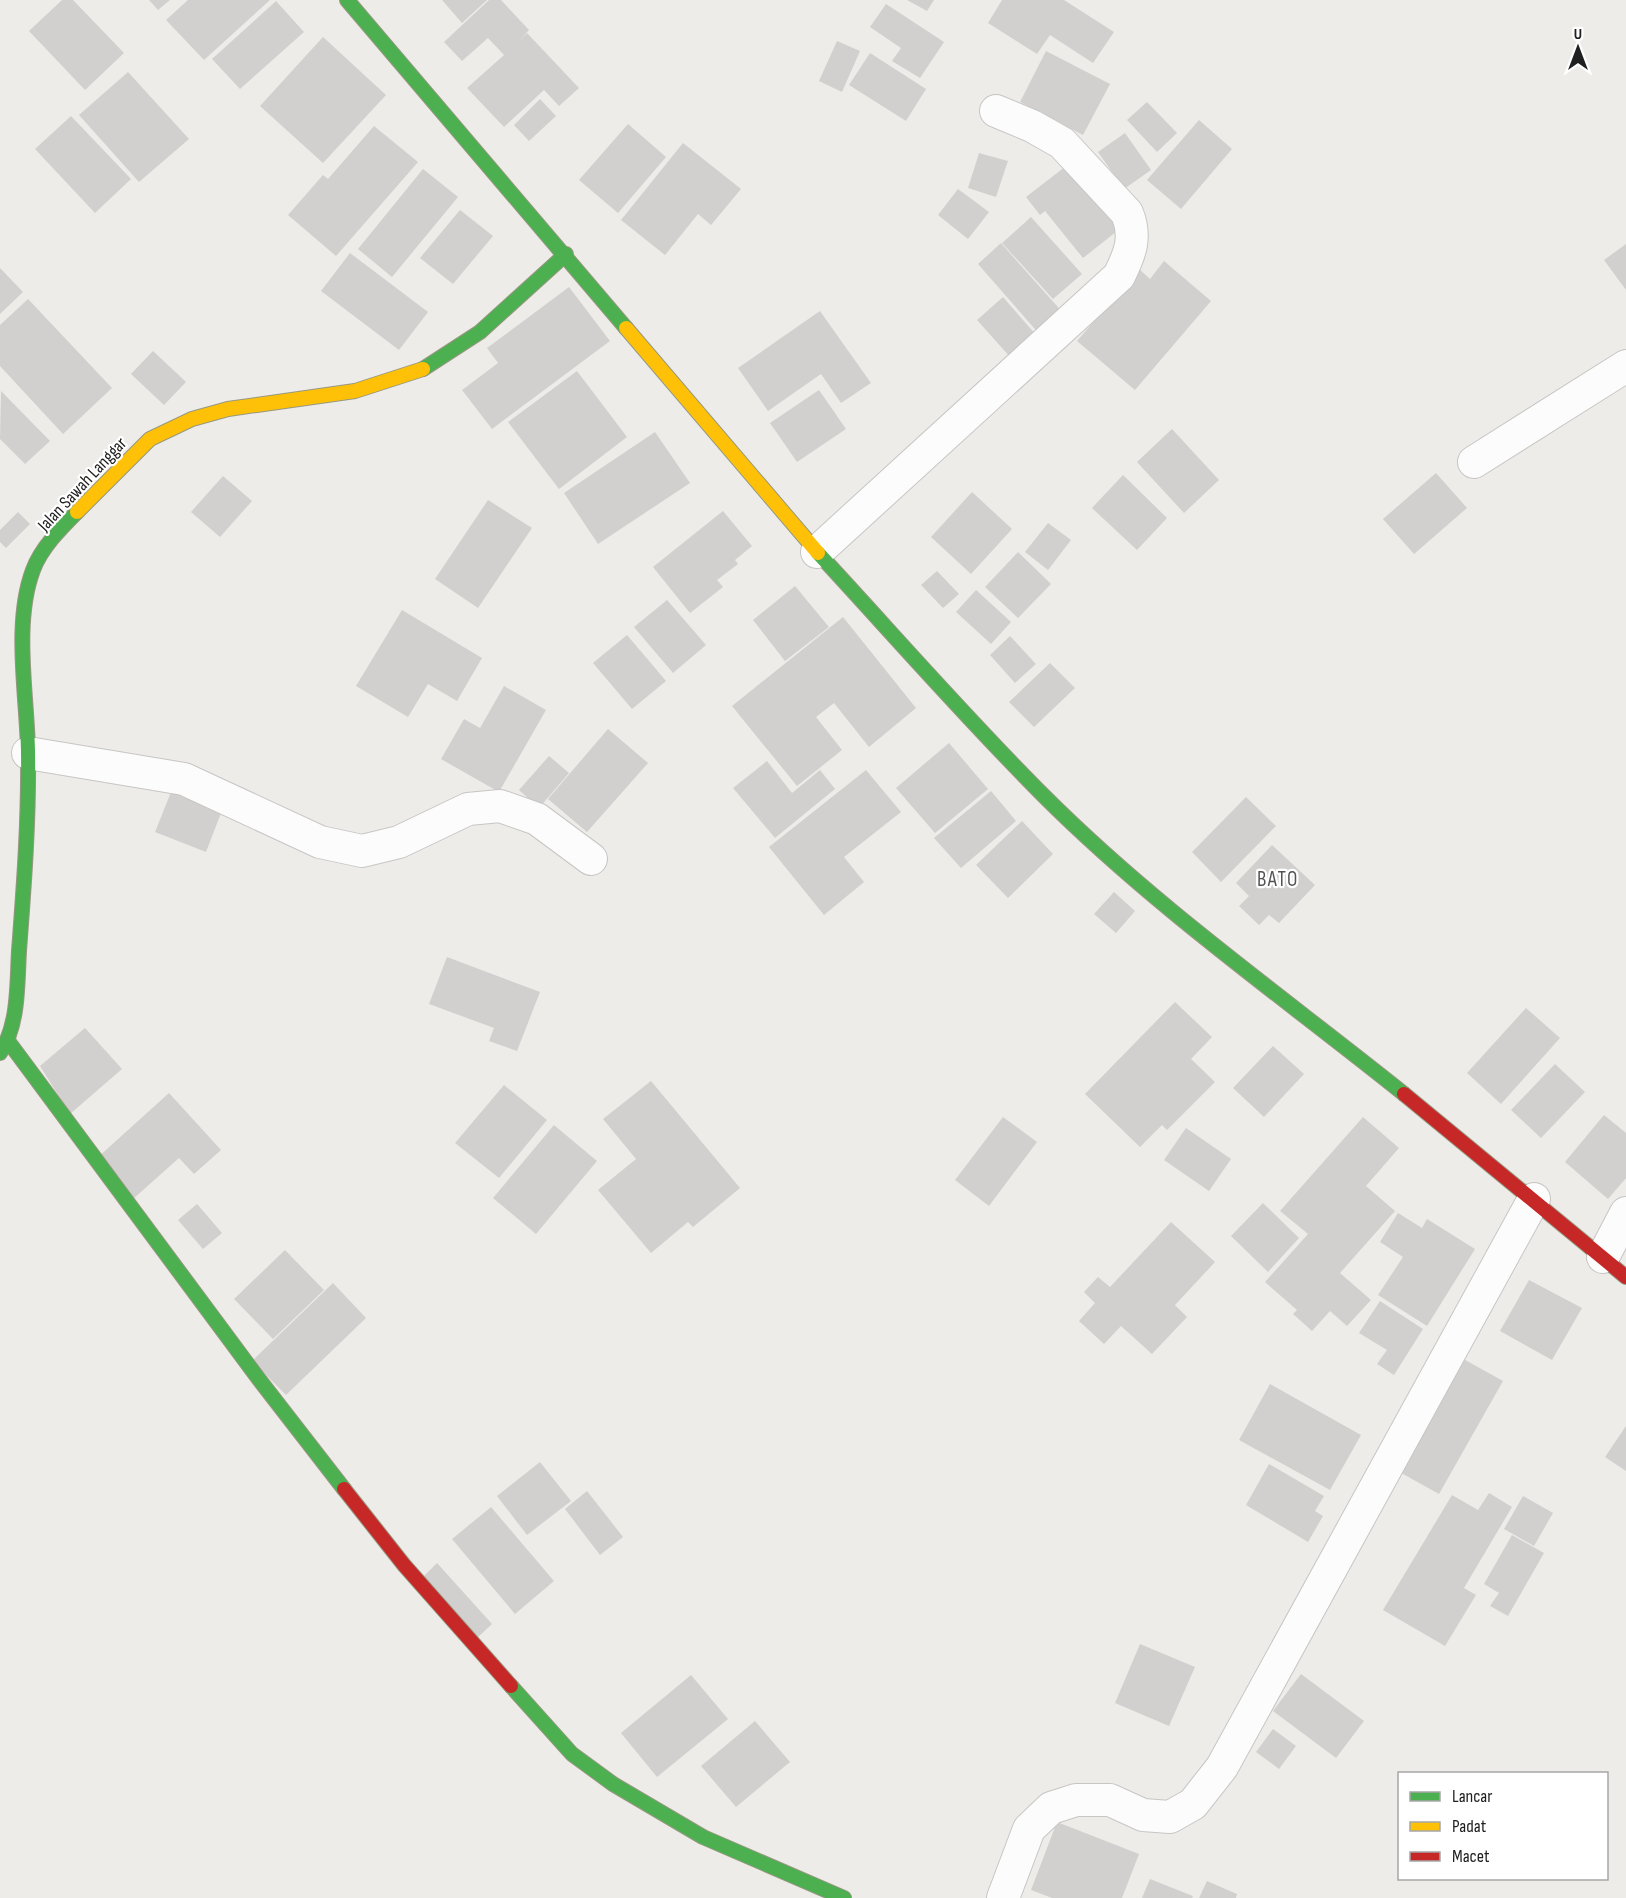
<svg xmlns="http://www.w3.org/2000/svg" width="1626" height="1898" font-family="'Sofia Sans Condensed',sans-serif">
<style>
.building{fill:#d2d0ce}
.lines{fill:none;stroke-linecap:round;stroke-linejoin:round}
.street-casing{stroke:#c7c6c5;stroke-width:34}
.fast-casing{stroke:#969881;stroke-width:16}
.slow-casing{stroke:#969881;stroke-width:16}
.jam-casing{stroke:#969881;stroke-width:16}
.street{stroke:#fcfcfc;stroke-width:32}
.fast{stroke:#4caf50;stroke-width:14}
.slow{stroke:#ffc107;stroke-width:14}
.jam{stroke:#c62828;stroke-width:14}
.labels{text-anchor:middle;stroke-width:4.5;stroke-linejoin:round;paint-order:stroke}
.street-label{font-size:18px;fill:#202020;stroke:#fff}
.quarter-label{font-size:21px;letter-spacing:1.5px;fill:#535353;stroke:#fff}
</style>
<rect width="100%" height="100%" fill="#eeece9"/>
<g class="building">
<polygon points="62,0 73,0 124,53 85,90 29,31"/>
<polygon points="149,0 170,0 158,10"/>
<polygon points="188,0 270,0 204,60 166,20"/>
<polygon points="442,0 487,0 462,23"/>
<polygon points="489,0 501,0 529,30 519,41 527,33 579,88 559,106 544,90 504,127 467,88 504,55 488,38 462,61 444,42"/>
<polygon points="907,0 934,0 927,11"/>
<polygon points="1002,0 1064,0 1114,32 1093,63 1050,35 1037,54 988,23"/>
<polygon points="276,1 304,32 240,89 212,59"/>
<polygon points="886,4 944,42 920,78 892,61 901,48 870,27"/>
<polygon points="323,37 386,95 323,163 260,106"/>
<polygon points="837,41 860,51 842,92 819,81"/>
<polygon points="1046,51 1110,84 1083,135 1020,102"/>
<polygon points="870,53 926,89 906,121 849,85"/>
<polygon points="128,72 189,139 139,182 79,115"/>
<polygon points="540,99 556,116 529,141 514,125"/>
<polygon points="1147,102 1177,133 1157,152 1127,120"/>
<polygon points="71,116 131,179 95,213 35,149"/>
<polygon points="1199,120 1232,149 1181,209 1147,180"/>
<polygon points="628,124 666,157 618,213 579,180"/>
<polygon points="374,126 418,162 336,256 288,215 323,175 328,179"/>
<polygon points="1125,133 1151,170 1124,189 1098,152"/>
<polygon points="683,143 741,189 711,225 698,214 665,255 621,220"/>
<polygon points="979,153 1008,161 996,197 968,188"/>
<polygon points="1070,163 1121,228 1083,258 1045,211 1040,215 1026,197"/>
<polygon points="423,169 458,197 392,277 358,249"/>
<polygon points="958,189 989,212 968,239 938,215"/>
<polygon points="460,210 493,236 453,284 420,258"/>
<polygon points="1031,217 1082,274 1053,299 1002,243"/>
<polygon points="1001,243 1065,315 1041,336 978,264"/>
<polygon points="1626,244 1626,290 1604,260"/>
<polygon points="350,253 428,312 399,350 321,291"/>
<polygon points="1164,261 1211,301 1135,390 1077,341 1139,269 1150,279"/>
<polygon points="0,268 23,292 0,314"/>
<polygon points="569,287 610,341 492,429 462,390 498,363 487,348"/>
<polygon points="1003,297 1037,336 1011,358 977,320"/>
<polygon points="28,299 112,388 63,434 0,366 0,325"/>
<polygon points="820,311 871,383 841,403 821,374 768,411 738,368"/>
<polygon points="153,351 186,382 164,405 131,374"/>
<polygon points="577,371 627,437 559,489 508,422"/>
<polygon points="819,390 846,429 797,462 770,423"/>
<polygon points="1,391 50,441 25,464 0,439"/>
<polygon points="1172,429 1219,480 1184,513 1137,462"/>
<polygon points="655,432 690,483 598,544 564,493"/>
<polygon points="1436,473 1467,508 1414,554 1383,519"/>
<polygon points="1123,475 1167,518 1137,550 1092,508"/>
<polygon points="223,476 252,501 220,537 191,512"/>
<polygon points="972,492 1012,529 971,574 931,537"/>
<polygon points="488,500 532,528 478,608 435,579"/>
<polygon points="723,511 752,546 735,560 738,564 717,580 723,587 690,613 653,567"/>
<polygon points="18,512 30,524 6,548 0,542 0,530"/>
<polygon points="1048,523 1071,540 1048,570 1025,552"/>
<polygon points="1018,552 1051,584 1018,618 985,587"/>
<polygon points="937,571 959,594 943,608 921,585"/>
<polygon points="795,586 829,627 785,661 753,620"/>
<polygon points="976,590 1011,622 991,644 956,612"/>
<polygon points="667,600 706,645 673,673 634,627"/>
<polygon points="402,610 482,658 457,701 428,684 408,717 356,686"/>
<polygon points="843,617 916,708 869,747 834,703 816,717 842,750 797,786 732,706"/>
<polygon points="627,635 666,681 632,709 593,663"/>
<polygon points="1010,636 1036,664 1015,683 990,655"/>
<polygon points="1050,663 1075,688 1034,727 1009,702"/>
<polygon points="504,686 546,710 499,792 441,759 464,719 480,728"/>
<polygon points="608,729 648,763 587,832 548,799"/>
<polygon points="949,743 988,789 935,833 896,788"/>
<polygon points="549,756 569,773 539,808 519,790"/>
<polygon points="767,761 792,793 820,770 835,789 775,838 733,788"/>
<polygon points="866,770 901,812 844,857 864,882 824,915 769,847"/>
<polygon points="991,791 1016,821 961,868 934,838"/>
<polygon points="171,792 221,813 206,852 155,832"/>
<polygon points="1246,797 1276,826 1221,882 1192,852"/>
<polygon points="1022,821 1053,854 1008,898 976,865"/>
<polygon points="1272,845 1315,885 1279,923 1269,915 1259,925 1239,906 1249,896 1236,883"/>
<polygon points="1114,892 1135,911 1116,933 1094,914"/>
<polygon points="447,957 540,992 517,1051 489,1041 494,1028 429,1004"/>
<polygon points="1175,1002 1212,1037 1191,1059 1215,1082 1167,1130 1162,1125 1140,1147 1085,1094"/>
<polygon points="1526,1008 1560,1038 1501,1104 1467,1073"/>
<polygon points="85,1028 122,1069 70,1114 40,1066"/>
<polygon points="1273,1046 1304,1074 1264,1117 1233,1088"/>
<polygon points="1555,1064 1585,1092 1541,1138 1511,1110"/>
<polygon points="651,1081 740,1188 693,1227 688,1222 651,1253 598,1190 636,1159 603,1119"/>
<polygon points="504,1085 547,1120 499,1178 455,1143"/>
<polygon points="169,1093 221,1150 194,1174 179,1158 133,1199 96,1159"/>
<polygon points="1604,1115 1626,1133 1626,1178 1608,1199 1565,1162"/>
<polygon points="1003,1117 1037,1142 989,1206 955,1180"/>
<polygon points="1363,1117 1399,1148 1366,1186 1395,1211 1340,1273 1371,1300 1347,1326 1330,1311 1312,1331 1293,1314 1297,1310 1265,1282 1308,1234 1280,1211"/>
<polygon points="554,1125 597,1161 536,1234 493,1198"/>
<polygon points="1186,1128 1231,1159 1209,1191 1164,1160"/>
<polygon points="1263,1203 1299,1238 1268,1272 1231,1236"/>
<polygon points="197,1204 222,1233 203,1249 178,1220"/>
<polygon points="1398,1213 1422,1228 1427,1219 1475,1249 1427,1326 1378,1295 1403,1257 1380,1242"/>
<polygon points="1171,1222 1215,1262 1175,1305 1187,1317 1152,1354 1121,1326 1104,1344 1079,1321 1095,1303 1084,1292 1098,1277 1110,1287"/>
<polygon points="285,1250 324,1290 273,1339 234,1299"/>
<polygon points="1529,1280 1582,1308 1552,1360 1500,1331"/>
<polygon points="333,1283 366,1318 286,1395 252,1361"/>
<polygon points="1380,1301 1423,1329 1394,1375 1377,1364 1387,1350 1359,1333"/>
<polygon points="1458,1356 1503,1381 1439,1494 1394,1469"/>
<polygon points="1270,1384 1361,1435 1330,1490 1239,1440"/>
<polygon points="1626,1426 1626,1471 1605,1457"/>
<polygon points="540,1462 571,1501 527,1535 497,1496"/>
<polygon points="1269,1464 1324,1496 1315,1511 1323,1516 1308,1542 1246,1505"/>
<polygon points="587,1491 623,1537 600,1555 565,1509"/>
<polygon points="1489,1493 1512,1507 1464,1588 1476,1595 1445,1646 1383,1610 1452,1495 1478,1510"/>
<polygon points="1523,1496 1553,1513 1534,1546 1504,1529"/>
<polygon points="491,1507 554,1581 515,1614 452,1539"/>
<polygon points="1512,1535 1544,1553 1508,1616 1490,1606 1499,1593 1484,1584"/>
<polygon points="437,1563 492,1624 477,1638 422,1578"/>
<polygon points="1140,1644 1195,1667 1169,1726 1115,1703"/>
<polygon points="1301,1674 1364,1721 1336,1758 1273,1711"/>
<polygon points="691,1675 728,1719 657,1777 621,1733"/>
<polygon points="755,1721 790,1762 736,1807 701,1766"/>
<polygon points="1273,1729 1296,1746 1279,1769 1256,1752"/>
<polygon points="1057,1822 1139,1854 1122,1898 1052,1898 1031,1890"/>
<polygon points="1150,1879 1193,1896 1192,1898 1142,1898"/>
<polygon points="1207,1881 1237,1894 1236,1898 1199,1898"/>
</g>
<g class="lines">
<defs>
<g id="street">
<polyline points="1474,462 1626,366"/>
<path d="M 817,552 L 1119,276 C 1130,254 1137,237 1127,213 L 1062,143 L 1032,126 L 996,111"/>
<polyline points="28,753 184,779 320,842 362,851 399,842 468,809 500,806 537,819 591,859"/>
<polyline points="1603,1257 1626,1213"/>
<polyline points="1003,1898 1029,1829 1051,1808 1076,1800 1110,1800 1143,1815 1170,1817 1193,1804 1222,1767 1534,1199"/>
</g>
<g id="fast">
<polyline points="347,0 626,328"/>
<polyline points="423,369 480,332 566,254"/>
<path d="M 818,553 C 893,634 966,718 1044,796 C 1154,906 1283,997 1404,1094"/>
<polyline points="8,1041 258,1378 344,1489"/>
<path d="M 0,1053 C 19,1025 17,984 19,951 C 24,885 29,818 28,751 C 27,695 13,623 33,570 C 41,548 61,528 77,512"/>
<polyline points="511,1686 572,1754 613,1784 703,1837 844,1898"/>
</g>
<g id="slow">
<polyline points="626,328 818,553"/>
<polyline points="77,512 150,439 192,419 228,409 355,391 423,369"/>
</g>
<g id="jam">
<polyline points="1404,1094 1626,1277"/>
<polyline points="344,1489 404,1565 511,1686"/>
</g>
</defs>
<use href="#street" class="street-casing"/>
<use href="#fast" class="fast-casing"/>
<use href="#slow" class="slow-casing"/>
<use href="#jam" class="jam-casing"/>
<use href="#street" class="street"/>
<use href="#fast" class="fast"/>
<use href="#slow" class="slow"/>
<use href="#jam" class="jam"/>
</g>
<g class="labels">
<g class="street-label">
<text transform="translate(82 484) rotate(-47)" y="6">Jalan Sawah Langgar</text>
</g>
<g class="quarter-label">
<text x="1278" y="886">BATO</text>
</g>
</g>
<rect x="1398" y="1772" width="210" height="108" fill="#ffffff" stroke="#a6a6a6" stroke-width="1.5"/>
<rect x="1410" y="1792" width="30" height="9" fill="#4caf50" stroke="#a6a6a6" stroke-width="1.5"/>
<text x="1452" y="1802" font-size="18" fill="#202020">Lancar</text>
<rect x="1410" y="1822" width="30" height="9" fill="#ffc107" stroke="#a6a6a6" stroke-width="1.5"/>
<text x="1452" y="1832" font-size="18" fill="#202020">Padat</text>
<rect x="1410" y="1852" width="30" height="9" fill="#c62828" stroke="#a6a6a6" stroke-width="1.5"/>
<text x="1452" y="1862" font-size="18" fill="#202020">Macet</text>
<g transform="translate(1578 48)" stroke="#ffffff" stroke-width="4.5" paint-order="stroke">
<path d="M0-4.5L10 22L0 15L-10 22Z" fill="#202020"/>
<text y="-9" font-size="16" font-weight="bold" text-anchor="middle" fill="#202020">U</text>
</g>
</svg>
